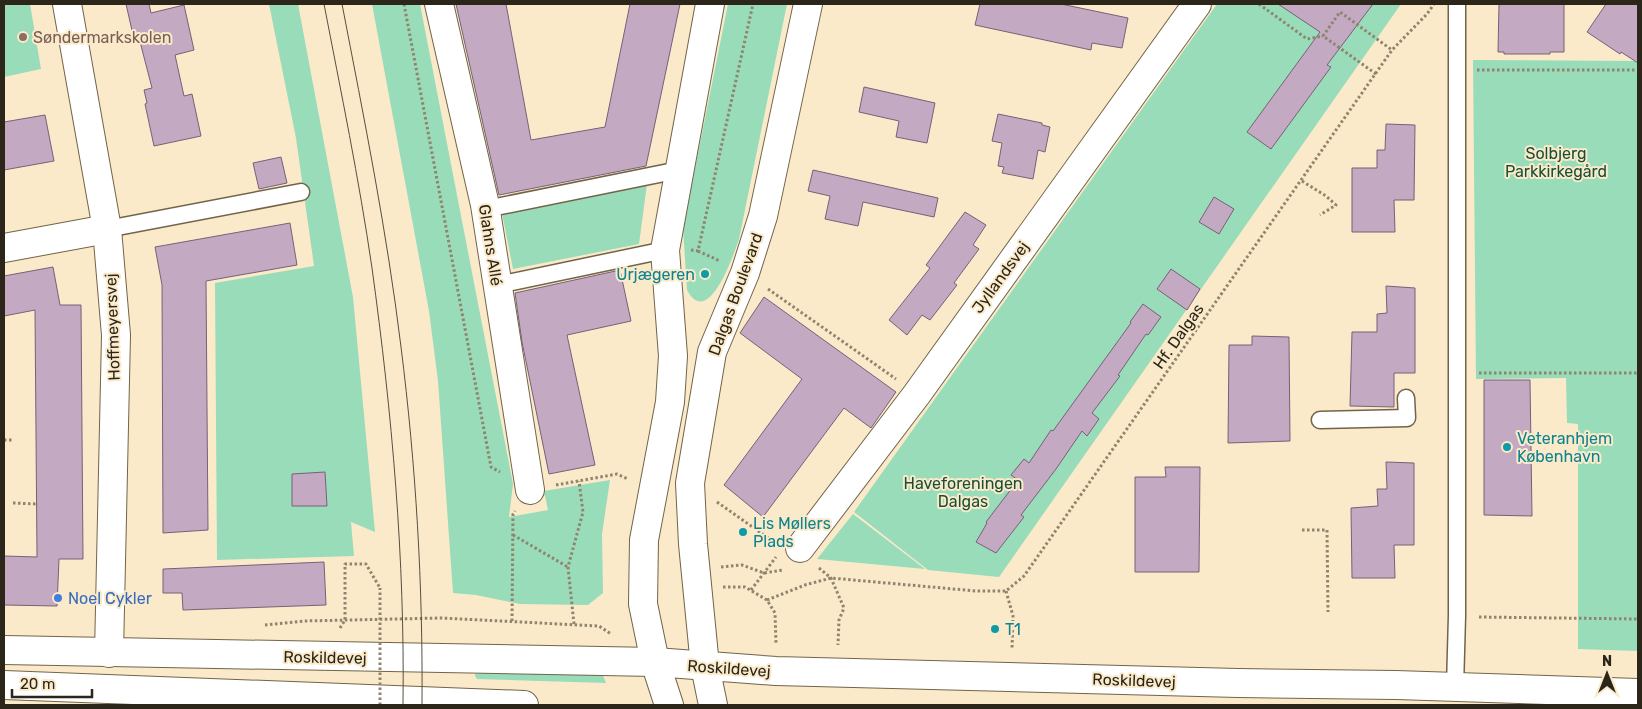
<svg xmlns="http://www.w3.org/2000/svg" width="1642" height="709" font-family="Rubik,sans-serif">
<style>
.green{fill:#99dcb9}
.building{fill:#c3a9c2;stroke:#786077}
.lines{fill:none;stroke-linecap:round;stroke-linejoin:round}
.service-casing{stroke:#726448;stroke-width:19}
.minor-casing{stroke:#726448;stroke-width:30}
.tertiary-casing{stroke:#726448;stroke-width:30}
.path{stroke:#8f846e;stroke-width:3;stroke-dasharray:2.5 2.5;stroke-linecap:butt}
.service{stroke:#fff;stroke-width:16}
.minor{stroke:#fff;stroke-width:28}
.tertiary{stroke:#fff;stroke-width:28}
.tram{stroke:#564f3e;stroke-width:1}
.path-bridge{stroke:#8f846e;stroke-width:3;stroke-dasharray:2.5 2.5;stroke-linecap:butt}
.education-dot{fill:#8d6e63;stroke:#faeaca;stroke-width:2}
.culture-dot{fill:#0f9aa8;stroke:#faeaca;stroke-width:2}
.shop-dot{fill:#3f7fe0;stroke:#faeaca;stroke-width:2}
.labels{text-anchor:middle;stroke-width:4;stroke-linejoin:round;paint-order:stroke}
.education-label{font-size:16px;fill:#785e54;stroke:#faeaca;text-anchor:start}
.park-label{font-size:16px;fill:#184f37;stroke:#faeaca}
.street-label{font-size:16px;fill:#2b2619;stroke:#faeaca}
.culture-label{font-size:16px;fill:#0d838f;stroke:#faeaca;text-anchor:start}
.shop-label{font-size:16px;fill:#366cbe;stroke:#faeaca;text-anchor:start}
</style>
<rect width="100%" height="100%" fill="#faeaca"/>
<g class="green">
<polygon points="4,4 30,4 41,69 4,77"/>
<polygon points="269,4 298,4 353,297 375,532 351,522 354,556 217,560 215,283 314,266 296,138"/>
<polygon points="372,4 420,4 513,484 509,517 548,510 544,491 610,480 602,534 603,593 588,605 520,604 476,595 453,593 438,381 429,311"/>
<path d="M 728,4 L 787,4 L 739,239 C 734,254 708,330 687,290 L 683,228 Z"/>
<polygon points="1217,4 1401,4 999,577 928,570 854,512"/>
<polygon points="1473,60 1638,61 1638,651 1578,649 1578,424 1567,423 1566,378 1476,379"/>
<polygon points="647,184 639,244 513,269 502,213"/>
<polygon points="853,514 925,569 817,559"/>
<polygon points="489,672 602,673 606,683 477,679 475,676 475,674"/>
</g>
<g class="building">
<polygon points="126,4 149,4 151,13 184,5 194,50 175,55 184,96 192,94 201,136 154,146 145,104 147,103 144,90 152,88 138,34 133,35"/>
<polygon points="456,4 506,4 531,140 605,127 630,4 680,4 646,166 499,195"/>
<polygon points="980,4 1061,4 1128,18 1122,48 1092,43 1091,50 975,25"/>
<polygon points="1278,4 1373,4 1327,65 1331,67 1271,149 1247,132 1320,32"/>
<polygon points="1499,4 1564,4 1564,52 1550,52 1550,54 1504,54 1504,52 1498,52"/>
<polygon points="1606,4 1638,4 1638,63 1621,52 1620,54 1587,32"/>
<polygon points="864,87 935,103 927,143 896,137 899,121 859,112"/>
<polygon points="998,114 1042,123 1042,125 1050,127 1045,152 1038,150 1033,179 1002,173 1004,167 998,166 1002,143 992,141"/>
<polygon points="45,115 54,161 4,170 4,122"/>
<polygon points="1386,124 1415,125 1414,200 1394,200 1395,232 1352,232 1352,168 1377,168 1377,150 1385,150"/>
<polygon points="281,157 287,183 259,189 253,163"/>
<polygon points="813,170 938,198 934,217 863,202 858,226 825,219 830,196 808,191"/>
<polygon points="1214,197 1234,209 1219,234 1199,222"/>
<polygon points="965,212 986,225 973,245 979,249 954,283 957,285 930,320 922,315 907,335 889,320 930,268 926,265"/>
<polygon points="290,223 297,265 206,281 208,530 163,533 162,285 155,247"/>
<polygon points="53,267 60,305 81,305 83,559 59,559 57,606 4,605 4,556 37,557 35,310 4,316 4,276"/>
<polygon points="1171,269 1200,289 1187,310 1157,289"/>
<polygon points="620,270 631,321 567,335 595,465 549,474 522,342 515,293"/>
<polygon points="1386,286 1415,288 1415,373 1394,373 1394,407 1350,406 1352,332 1377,332 1377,314 1387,313"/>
<polygon points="764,297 896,392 871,428 844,408 763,517 724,485 802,379 740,333"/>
<polygon points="1143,304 1161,317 1148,335 1146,334 1118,375 1120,376 1092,413 1099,419 1087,436 1082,431 1056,469 1021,515 1024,517 996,553 976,542 987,523 986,522 1018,480 1011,475 1024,459 1029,463 1051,430 1053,431 1131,323 1130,322"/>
<polygon points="1252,336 1289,337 1290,441 1228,443 1229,345 1252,345"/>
<polygon points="1484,380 1530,380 1532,516 1484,515"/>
<polygon points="1386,462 1414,463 1414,545 1394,545 1395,578 1352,578 1351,508 1378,506 1377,489 1387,489"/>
<polygon points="1165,467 1200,467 1199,572 1135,572 1135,477 1166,477"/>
<polygon points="325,472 327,506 292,506 292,474"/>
<polygon points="324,562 326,605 183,610 182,593 163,593 163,569"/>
</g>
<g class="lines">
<defs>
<g id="service">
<polyline points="486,209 679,170"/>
<polyline points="107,229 301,192"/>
<polyline points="498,285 665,250"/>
<polyline points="1320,420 1407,418 1406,398"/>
<polyline points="1455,687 1457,616 1457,4"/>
</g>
<g id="minor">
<polyline points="67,4 107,229 116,335 109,653"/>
<polyline points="439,4 485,205 530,490"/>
<polyline points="4,248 107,229"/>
<polyline points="800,548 917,394 1197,4"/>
</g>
<g id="tertiary">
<polyline points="4,650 655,662 776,671 1238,683 1396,685 1638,693"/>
<polyline points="4,685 524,705"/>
<polyline points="669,705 655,662 643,604 644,540 670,402 673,356 665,250 710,4"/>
<polyline points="713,705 705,666 693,544 690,483 712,352 745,273 763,216 808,4"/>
</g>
</defs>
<use href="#service" class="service-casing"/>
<use href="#minor" class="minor-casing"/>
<use href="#tertiary" class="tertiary-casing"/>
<g class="path">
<polyline points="404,4 491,467 500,472"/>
<polyline points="1259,4 1307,39 1323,36"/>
<polyline points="1477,70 1638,70"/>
<polyline points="1376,74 1323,36 1340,12 1392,50"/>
<polyline points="1302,181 1326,196 1336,205 1320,215"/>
<polyline points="691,250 698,251 753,4"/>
<polyline points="698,251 720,261"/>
<polyline points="768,289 896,379"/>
<polyline points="1479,373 1638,373"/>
<polyline points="4,440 12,440"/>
<polyline points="556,485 617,474 628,479"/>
<polyline points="717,502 774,542"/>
<polyline points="13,503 37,504"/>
<polyline points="1302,530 1327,530 1328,612"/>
<polyline points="513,535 568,567"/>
<polyline points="721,567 742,565 764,573 783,570"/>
<polyline points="819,568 831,578 844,608 839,620 838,645"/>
<polyline points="723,587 745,587 767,600 775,613 776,644"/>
<polyline points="751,590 776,557"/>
<polyline points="1006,591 1013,616 1012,649"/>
<polyline points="767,600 805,585 831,578 976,591 1006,591 1024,576 1392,50 1427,14 1434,4"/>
<polyline points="1479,617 1638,619"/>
<polyline points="512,621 513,514 515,511"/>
<polyline points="574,624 568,567 583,512 579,481"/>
<polyline points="265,625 304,621 441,618 599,626 611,634"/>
<polyline points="340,628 345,620 345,564 366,564 380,588"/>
</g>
<use href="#service" class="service"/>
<use href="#minor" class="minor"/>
<use href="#tertiary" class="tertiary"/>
<g class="tram">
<path d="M 324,4 C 341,92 359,179 372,268 C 392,413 405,559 403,705"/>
<path d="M 342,4 C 364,118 387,232 401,347 C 416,466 423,585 422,705"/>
</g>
<polyline class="path-bridge" points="380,705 380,588"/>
</g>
<circle class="education-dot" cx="23" cy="37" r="5"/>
<g class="culture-dot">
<circle cx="705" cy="274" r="5"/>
<circle cx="1507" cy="447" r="5"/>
<circle cx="743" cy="532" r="5"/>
<circle cx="995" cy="629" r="5"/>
</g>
<circle class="shop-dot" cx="58" cy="598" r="5"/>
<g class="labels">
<g class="education-label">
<text x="33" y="43">Søndermarkskolen</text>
</g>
<g class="park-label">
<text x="1556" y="159">Solbjerg<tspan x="1556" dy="18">Parkkirkegård</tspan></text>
<text x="963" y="489">Haveforeningen<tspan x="963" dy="18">Dalgas</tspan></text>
</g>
<g class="street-label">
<text transform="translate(491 245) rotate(81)" y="6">Glahns Allé</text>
<text transform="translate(1000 277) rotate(-54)" y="6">Jyllandsvej</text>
<text transform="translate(735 294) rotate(-70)" y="6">Dalgas Boulevard</text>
<text transform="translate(112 327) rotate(-92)" y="6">Hoffmeyersvej</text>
<text transform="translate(1178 336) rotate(-55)" y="6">Hf. Dalgas</text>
<text transform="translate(325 657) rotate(1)" y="6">Roskildevej</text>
<text transform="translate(729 668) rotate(4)" y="6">Roskildevej</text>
<text transform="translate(1134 680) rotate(2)" y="6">Roskildevej</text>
</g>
<g class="culture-label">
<text x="695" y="280" text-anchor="end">Urjægeren</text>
<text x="1517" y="444">Veteranhjem<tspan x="1517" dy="18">København</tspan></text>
<text x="753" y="529">Lis Møllers<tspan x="753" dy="18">Plads</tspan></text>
<text x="1005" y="635">T1</text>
</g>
<g class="shop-label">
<text x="68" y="604">Noel Cykler</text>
</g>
</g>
<rect width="1642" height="709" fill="none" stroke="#2b2619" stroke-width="10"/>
<g transform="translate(1607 674)" stroke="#faeaca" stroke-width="4" paint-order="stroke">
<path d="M0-4L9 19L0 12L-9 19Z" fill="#2b2619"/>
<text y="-8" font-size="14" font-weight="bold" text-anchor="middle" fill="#2b2619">N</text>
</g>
<path d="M12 689v8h80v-8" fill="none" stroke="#2b2619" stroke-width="2.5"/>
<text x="20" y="689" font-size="15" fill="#2b2619" stroke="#faeaca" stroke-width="4" paint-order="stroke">20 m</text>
</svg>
